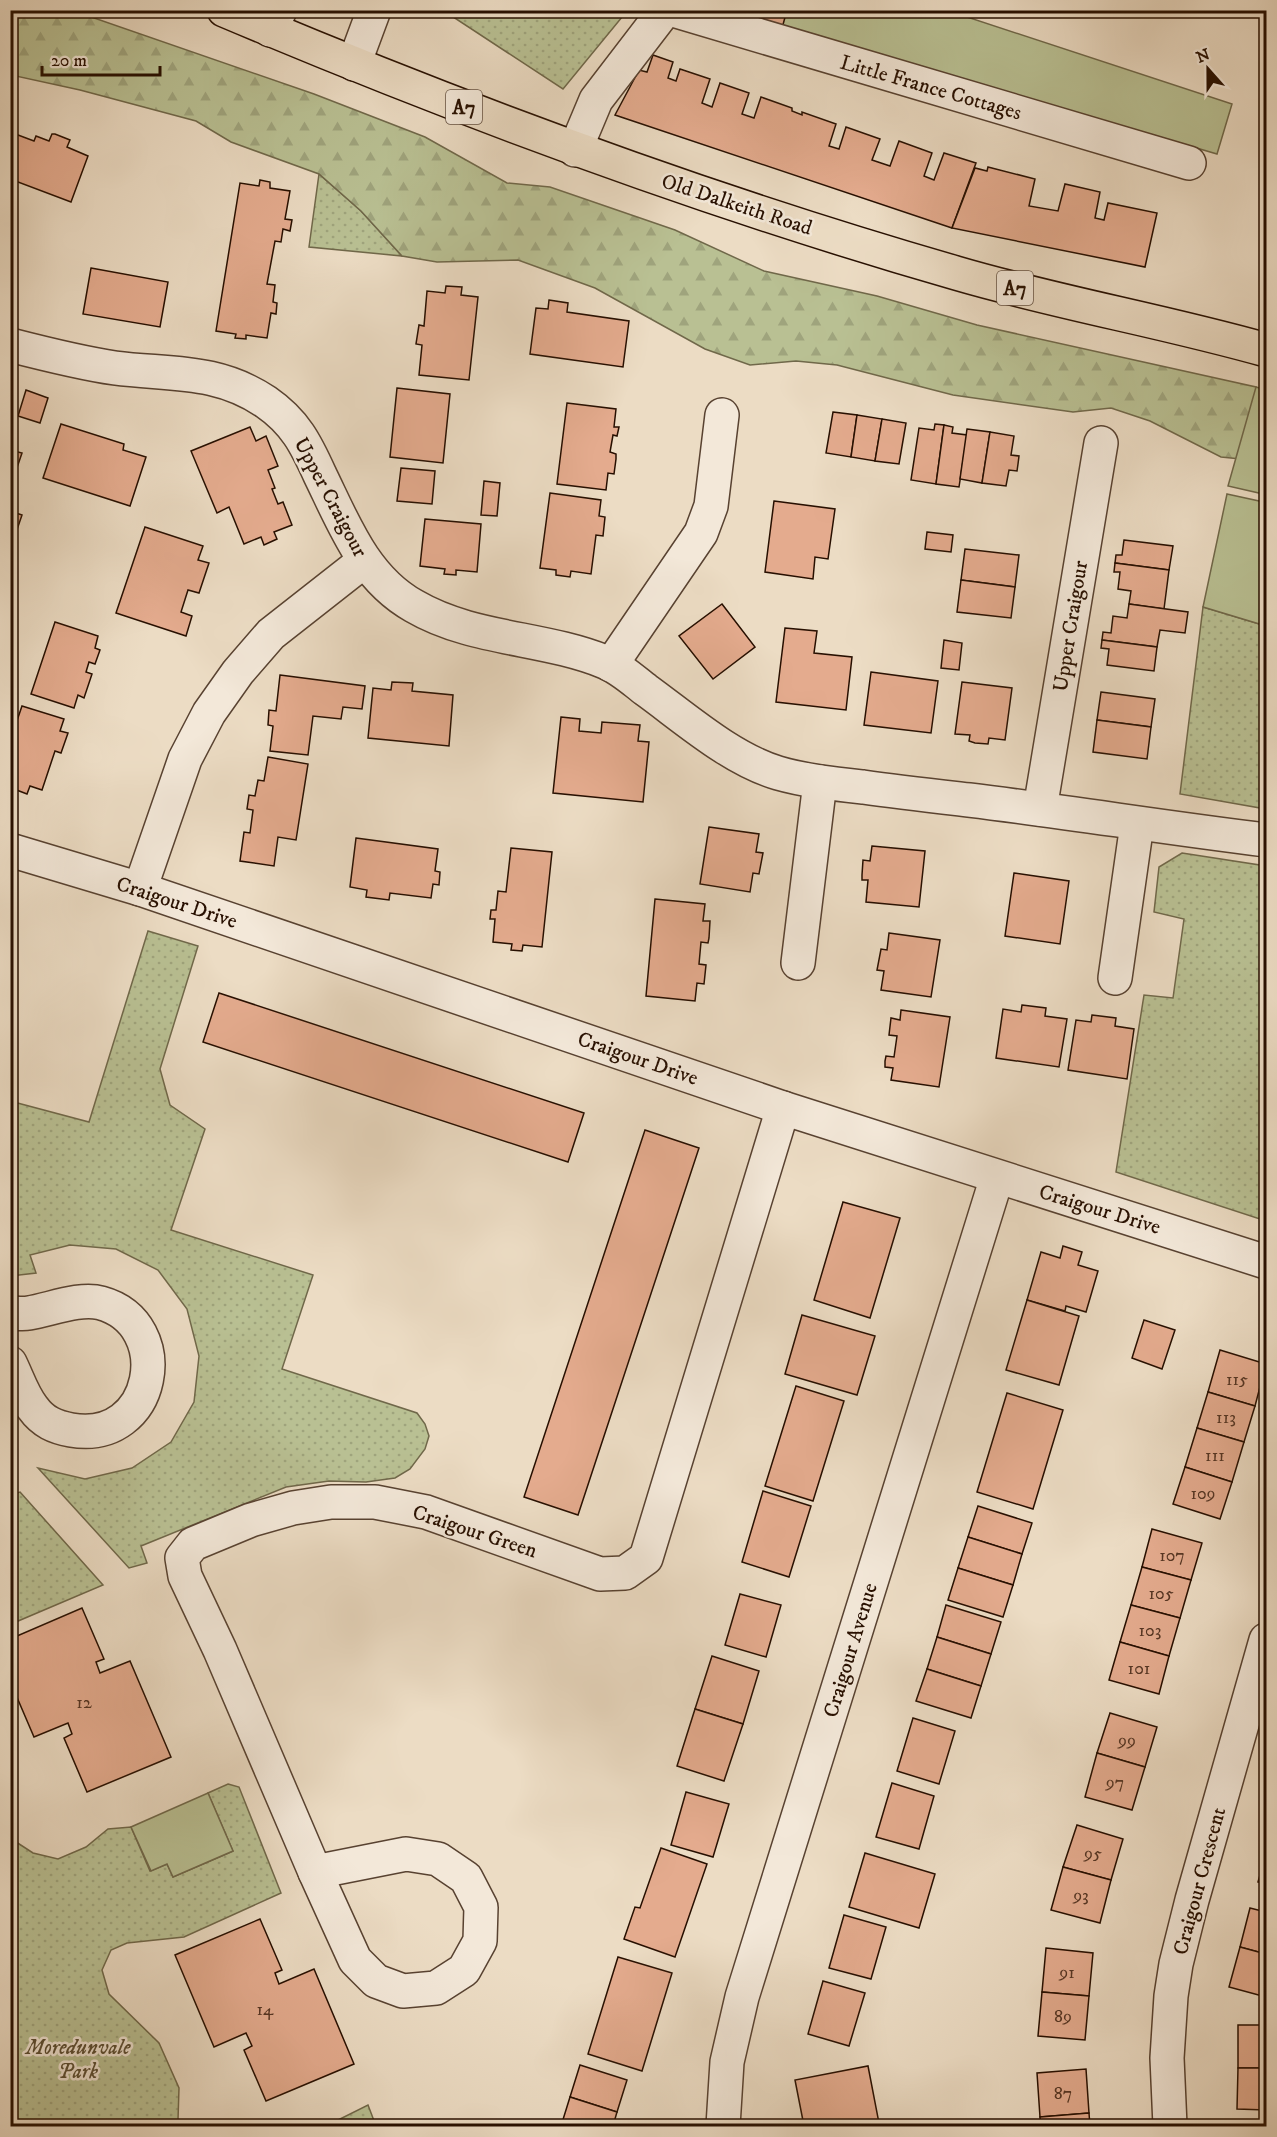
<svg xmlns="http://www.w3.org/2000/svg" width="1277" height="2137" font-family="'IM FELL DW Pica',serif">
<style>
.grass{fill:url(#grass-dots);stroke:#70684a;stroke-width:1.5}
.forest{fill:url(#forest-firs);stroke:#70684a;stroke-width:1.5}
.garden{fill:#b9c093;stroke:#70684a;stroke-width:1.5}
.building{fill:#e4ab8e;stroke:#270f00;stroke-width:1.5}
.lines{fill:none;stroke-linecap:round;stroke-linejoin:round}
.street-casing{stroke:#584231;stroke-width:36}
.primary-casing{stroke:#270f00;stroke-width:36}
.street{stroke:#f3e8d9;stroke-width:33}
.primary{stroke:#ecdcc4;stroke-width:33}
.labels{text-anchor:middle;stroke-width:5;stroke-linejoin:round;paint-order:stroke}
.number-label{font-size:18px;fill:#563624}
.shield{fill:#f3e8d9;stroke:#645041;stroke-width:1.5}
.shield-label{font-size:20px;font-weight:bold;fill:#270f00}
.street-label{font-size:21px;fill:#270f00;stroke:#f3e8d9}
.park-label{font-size:21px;font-style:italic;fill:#5a4d33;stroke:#f3e8d9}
</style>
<defs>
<pattern id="grass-dots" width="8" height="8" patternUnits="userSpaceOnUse" patternTransform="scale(1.5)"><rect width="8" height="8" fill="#b9c093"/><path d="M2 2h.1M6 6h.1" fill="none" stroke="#9fa47d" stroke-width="1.8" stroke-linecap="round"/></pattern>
<pattern id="forest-firs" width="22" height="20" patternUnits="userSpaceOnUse" patternTransform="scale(1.5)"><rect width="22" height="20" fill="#b9c093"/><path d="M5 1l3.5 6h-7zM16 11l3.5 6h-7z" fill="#9fa47d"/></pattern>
</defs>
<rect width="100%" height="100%" fill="#ecdcc4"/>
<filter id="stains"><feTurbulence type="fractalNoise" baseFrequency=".00333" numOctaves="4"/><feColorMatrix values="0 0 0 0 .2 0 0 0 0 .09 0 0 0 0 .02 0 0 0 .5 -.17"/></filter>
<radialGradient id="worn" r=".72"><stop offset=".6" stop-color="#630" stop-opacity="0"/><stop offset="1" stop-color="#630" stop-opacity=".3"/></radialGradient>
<g class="grass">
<polygon points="444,11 627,11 563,89"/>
<polygon points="319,174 361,211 402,256 309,247"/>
<polygon points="1203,607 1266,626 1266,809 1180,794"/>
<polygon points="1182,853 1266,866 1266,1221 1116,1172 1144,995 1173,998 1184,919 1154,912 1159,867"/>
<polygon points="148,931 198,946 160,1069 170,1105 205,1129 171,1230 313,1275 282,1369 417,1413 425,1424 429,1436 425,1449 410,1469 395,1478 366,1482 329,1481 286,1487 141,1546 147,1563 129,1568 38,1468 85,1479 132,1468 171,1442 194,1402 199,1356 187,1309 158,1270 116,1249 70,1245 30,1255 36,1273 11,1276 10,1101 89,1122"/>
<polygon points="20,1492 103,1585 11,1624 11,1495"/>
<polygon points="228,1784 239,1787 281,1893 184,1937 127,1943 111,1950 102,1970 109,1994 159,2043 179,2088 178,2120 181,2126 11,2126 10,1838 33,1853 58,1859 86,1847 108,1829 131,1827 150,1871 167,1864 173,1877 233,1851 208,1793"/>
<polygon points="368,2105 376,2126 326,2126"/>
</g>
<polygon class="forest" points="11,11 74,11 314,94 425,137 507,183 550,187 675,230 764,271 877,296 977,325 1256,387 1266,407 1260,461 1221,457 1150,421 1111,408 1073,412 953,395 837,365 796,361 750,365 705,349 595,288 518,260 437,262 402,256 361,211 319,174 231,142 196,121 80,90 11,75"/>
<g class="garden">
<polygon points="732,11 949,11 1232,104 1217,154"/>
<polygon points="1256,387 1266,390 1266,498 1263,494 1228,486"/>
<polygon points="1227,494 1259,501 1266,510 1266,626 1203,607"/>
<polygon points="208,1793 233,1851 173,1877 167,1864 151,1871 131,1827"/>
</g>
<g class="building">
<polygon points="751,10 787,10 781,32 748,22"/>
<polygon points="653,55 673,62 668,78 676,81 680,69 710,79 702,103 712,107 720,83 749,93 742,114 754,118 761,97 792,108 792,111 802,115 802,112 836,124 829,146 839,149 846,127 880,139 872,160 890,166 899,141 932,153 924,176 934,180 944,153 976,163 952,228 615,115 639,70 647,72"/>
<polygon points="10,132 34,141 36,136 49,141 52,134 55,134 70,140 67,147 88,156 71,202 10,179"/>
<polygon points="988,167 1035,179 1029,206 1058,211 1065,184 1100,192 1095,218 1104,220 1108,203 1157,213 1145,267 952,228 975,168 987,171"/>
<polygon points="260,180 270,182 270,188 290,191 285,219 292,220 290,231 283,229 281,242 275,241 267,284 275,285 273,302 277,303 276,314 271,313 267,338 246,335 246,339 235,338 236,334 216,331 240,183 259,186"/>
<polygon points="91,268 168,282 160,327 83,314"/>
<polygon points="446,286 462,287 461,295 478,297 469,380 419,375 422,345 416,344 419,325 424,326 427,291 445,293"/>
<polygon points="549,300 568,303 567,312 629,321 623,367 530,354 536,308 548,309"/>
<polygon points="397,388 450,394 443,463 390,457"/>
<polygon points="26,390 48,398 40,423 18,416"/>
<polygon points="567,403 616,409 614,427 619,427 617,436 613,435 610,452 616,454 616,459 614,474 608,473 606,490 557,484"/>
<polygon points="833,412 857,415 851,457 826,453"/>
<polygon points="857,415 882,419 875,461 851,457"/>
<polygon points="882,419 906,423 899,464 875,461"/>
<polygon points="61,424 124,444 123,450 146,457 130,506 43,478"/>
<polygon points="935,424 944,425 936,484 911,480 919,428 934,430"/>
<polygon points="944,425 953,427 952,433 967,435 959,487 936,484"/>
<polygon points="250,427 256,441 266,436 278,466 268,470 275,488 272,489 278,504 283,502 292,525 274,532 277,539 264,545 261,537 244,544 229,507 217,513 191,451"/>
<polygon points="967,429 990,432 982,483 960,479"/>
<polygon points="990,432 1014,436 1011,455 1019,456 1018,464 1017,471 1009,470 1006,486 982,483"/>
<polygon points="10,450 22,453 10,488"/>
<polygon points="401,468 435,471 432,504 397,501"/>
<polygon points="484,481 500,483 497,516 481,515"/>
<polygon points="550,493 601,500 599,516 605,517 603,536 596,535 591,574 571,571 570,577 556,575 556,570 540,568"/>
<polygon points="774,501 835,509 828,559 815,557 813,579 765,572"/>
<polygon points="10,511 22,515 10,550"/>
<polygon points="425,519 481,524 477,572 456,570 456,575 444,574 445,569 420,566"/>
<polygon points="145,527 203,546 198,560 209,563 199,593 188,590 181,612 192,616 186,636 116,613"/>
<polygon points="927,532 953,535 951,552 925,549"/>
<polygon points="1124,540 1173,546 1169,570 1115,563 1116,555 1122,555"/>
<polygon points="965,549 1019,555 1015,587 961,580"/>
<polygon points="1115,563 1169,570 1164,609 1129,604 1131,591 1118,589 1120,572 1114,572"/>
<polygon points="961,580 1015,587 1011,618 957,612"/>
<polygon points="722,604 755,647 713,679 679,636"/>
<polygon points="1129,604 1188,612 1185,633 1160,630 1157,647 1102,640 1103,632 1111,633 1113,616 1127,618"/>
<polygon points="55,622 98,636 95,648 100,650 95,664 89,662 86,672 92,674 84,698 78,695 74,708 31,694"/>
<polygon points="785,628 817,631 814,653 852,657 846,710 776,702"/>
<polygon points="944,640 962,643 959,670 941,668"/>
<polygon points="1102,640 1157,647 1154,671 1107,665 1109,649 1101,648"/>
<polygon points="871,672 938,681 931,733 864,725"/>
<polygon points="280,675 365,686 362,709 343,707 341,719 313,716 308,755 270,751 273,726 268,725 269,710 276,711"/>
<polygon points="392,682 413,683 412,691 453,695 449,746 368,738 373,688 391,690"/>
<polygon points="962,682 1012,688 1005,740 989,738 988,744 975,743 969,741 970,735 955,734"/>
<polygon points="1101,692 1155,699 1151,727 1097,720"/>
<polygon points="22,706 64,719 60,731 68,733 61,753 55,751 42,790 30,786 27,794 14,789 17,782 10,780 10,741"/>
<polygon points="561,717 580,719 579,731 601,733 602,722 640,725 638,741 649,742 643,802 553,793"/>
<polygon points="1097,720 1151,727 1147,759 1093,752"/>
<polygon points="268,757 308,764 296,840 278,837 274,866 240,861 244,832 250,833 253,810 247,809 249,795 255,796 258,780 264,781"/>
<polygon points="709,827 759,834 756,852 763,853 759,874 753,873 750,892 700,884"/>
<polygon points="356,838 438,849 435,871 440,872 439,885 433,884 431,898 390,893 389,900 366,897 367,890 350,887"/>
<polygon points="872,846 925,851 919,907 866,902 868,880 862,880 862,875 863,860 870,861"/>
<polygon points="511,848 552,852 542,947 523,945 522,951 511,950 512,944 493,942 495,919 490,919 491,910 496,910 498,891 506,892"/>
<polygon points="1014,873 1069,881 1060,944 1005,936"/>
<polygon points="655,899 705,904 703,921 710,921 709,938 708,943 701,942 699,964 706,965 704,984 697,983 695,1001 646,996"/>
<polygon points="889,933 940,940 931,997 881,990 884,971 877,970 881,949 887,950"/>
<polygon points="219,993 584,1113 568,1162 203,1042"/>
<polygon points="1022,1005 1046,1008 1045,1016 1067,1019 1059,1067 996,1058 1003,1009 1021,1012"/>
<polygon points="901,1010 950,1017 939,1087 891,1080 893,1068 885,1067 885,1061 886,1056 894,1057 897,1036 889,1035 891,1018 900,1020"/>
<polygon points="1092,1015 1116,1018 1115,1026 1134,1029 1127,1079 1068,1070 1076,1020 1091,1022"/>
<polygon points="645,1130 699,1148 578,1515 524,1497"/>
<polygon points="843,1202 900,1218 870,1318 814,1300"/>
<polygon points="1063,1246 1082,1252 1078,1265 1098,1271 1086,1312 1066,1306 1065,1311 1027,1300 1041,1252 1060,1258"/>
<polygon points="1027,1300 1079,1316 1059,1385 1006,1370"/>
<polygon points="802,1315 875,1336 857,1395 785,1374"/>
<polygon points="1144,1320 1175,1330 1162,1369 1132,1358"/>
<polygon points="1220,1350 1266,1364 1255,1406 1208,1392"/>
<polygon points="796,1386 844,1401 813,1501 765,1486"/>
<polygon points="1208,1392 1255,1406 1244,1442 1197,1428"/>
<polygon points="1007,1393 1063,1410 1033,1509 977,1492"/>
<polygon points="1197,1428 1244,1442 1232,1482 1185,1467"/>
<polygon points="1185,1467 1232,1482 1220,1519 1173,1504"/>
<polygon points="763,1491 811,1506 789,1577 742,1562"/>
<polygon points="978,1506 1032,1523 1022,1554 968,1537"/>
<polygon points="1152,1529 1202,1543 1191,1580 1142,1567"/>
<polygon points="968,1537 1022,1554 1013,1585 958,1568"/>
<polygon points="1142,1567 1191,1580 1180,1618 1131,1605"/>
<polygon points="958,1568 1013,1585 1003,1617 948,1600"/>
<polygon points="740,1594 781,1605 766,1657 725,1645"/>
<polygon points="946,1605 1001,1622 991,1654 937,1637"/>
<polygon points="1131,1605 1180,1618 1169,1656 1120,1642"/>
<polygon points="82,1608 104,1659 96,1662 100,1673 130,1661 171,1757 87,1792 64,1738 72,1734 68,1723 34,1737 10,1681 10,1639"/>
<polygon points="937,1637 991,1654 981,1686 927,1669"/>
<polygon points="1120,1642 1169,1656 1159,1694 1109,1680"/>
<polygon points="712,1656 759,1671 743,1724 695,1709"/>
<polygon points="927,1669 981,1686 971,1718 916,1701"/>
<polygon points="695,1709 743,1724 724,1781 677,1766"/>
<polygon points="1110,1713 1157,1727 1145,1767 1097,1753"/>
<polygon points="913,1718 955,1731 939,1784 897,1771"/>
<polygon points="1097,1753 1145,1767 1132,1810 1085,1797"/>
<polygon points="892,1783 934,1796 919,1849 876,1837"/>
<polygon points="686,1792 729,1804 713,1857 671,1845"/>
<polygon points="1077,1825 1123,1839 1111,1880 1063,1867"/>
<polygon points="661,1848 707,1864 675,1957 624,1939 635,1907 640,1908"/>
<polygon points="865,1853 935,1874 919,1928 849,1907"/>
<polygon points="1266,1854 1266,1884 1258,1882"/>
<polygon points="1063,1867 1111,1880 1100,1923 1051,1910"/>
<polygon points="1250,1908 1266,1912 1266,1954 1240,1947"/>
<polygon points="844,1915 886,1927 871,1979 829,1968"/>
<polygon points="260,1919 282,1970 275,1973 279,1984 314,1969 354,2064 266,2101 244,2050 252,2046 246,2033 214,2047 175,1955"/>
<polygon points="1240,1947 1266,1954 1266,1997 1229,1987"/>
<polygon points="1046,1948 1093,1953 1089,1996 1042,1992"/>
<polygon points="618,1957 672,1973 642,2071 588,2054"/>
<polygon points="823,1981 865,1993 849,2046 808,2034"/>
<polygon points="1042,1992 1089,1996 1085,2040 1038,2036"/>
<rect x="1238" y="2025" width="28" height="43"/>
<polygon points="580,2065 627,2080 617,2112 570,2097"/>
<polygon points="868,2066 879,2123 859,2126 804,2126 795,2080"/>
<polygon points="1238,2068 1266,2068 1266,2110 1237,2109"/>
<polygon points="1086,2069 1089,2113 1040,2117 1037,2073"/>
<polygon points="570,2097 617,2112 613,2126 561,2126"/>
<polygon points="1089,2113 1090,2126 1041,2126 1040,2117"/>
</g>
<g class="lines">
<defs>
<g id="street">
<polyline points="673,10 1189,163"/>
<polyline points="270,30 280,10"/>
<polyline points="354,64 374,10"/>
<polyline points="575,150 596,100 665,10"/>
<path d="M 10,345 C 45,354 80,363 115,368 C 171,375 217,369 266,402 C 295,422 306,444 320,475 C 344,524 364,578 414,606 C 472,640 544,637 605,662 C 620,668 633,680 646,690 C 686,719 731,759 778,773 C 806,781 835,784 863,787 C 898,792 934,796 969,800 C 1068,812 1167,828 1266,840"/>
<polyline points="611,665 701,533 711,506 722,415"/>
<polyline points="1040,809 1101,443"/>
<polyline points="10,850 140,889 783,1108 1266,1262"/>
<polyline points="140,889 185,759 209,713 238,672 271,634 364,561"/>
<polyline points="798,963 820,782"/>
<polyline points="1115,978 1137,824"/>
<path d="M 10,1313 C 16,1313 23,1314 29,1313 C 49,1310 80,1297 101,1303 C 177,1324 156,1445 71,1430 C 55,1427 43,1422 33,1408 C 23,1396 17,1377 10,1363"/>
<polygon points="406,1854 438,1859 466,1878 481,1907 480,1941 464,1970 436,1988 403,1991 376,1981 355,1960 315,1872"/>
<polyline points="315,1872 220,1650 185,1576 182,1558 193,1544 251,1520 293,1508 331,1502 375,1502 426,1512 600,1574 625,1573 646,1558 783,1108"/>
<polyline points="723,2126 727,2062 742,1997 997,1177"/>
<polyline points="1170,2126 1167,2058 1171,1996 1176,1964 1192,1900 1266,1640"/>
</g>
<path id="primary" d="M 224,10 C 463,111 706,201 956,273 C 1058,303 1164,321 1266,350"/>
</defs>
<use href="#street" class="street-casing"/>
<use href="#primary" class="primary-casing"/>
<use href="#street" class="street"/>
<use href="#primary" class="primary"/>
</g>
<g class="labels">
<g class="number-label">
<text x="1237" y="1385">115</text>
<text x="1226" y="1423">113</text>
<text x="1215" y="1461">111</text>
<text x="1203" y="1499">109</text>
<text x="1172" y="1561">107</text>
<text x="1161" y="1599">105</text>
<text x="1150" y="1636">103</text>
<text x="1139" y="1674">101</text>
<text x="84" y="1708">12</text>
<text x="1127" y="1746">99</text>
<text x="1115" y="1788">97</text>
<text x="1093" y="1859">95</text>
<text x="1081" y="1901">93</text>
<text x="1067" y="1978">91</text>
<text x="265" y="2015">14</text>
<text x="1063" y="2022">89</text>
<text x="1063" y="2099">87</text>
</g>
<g class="shield">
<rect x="446" y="90" width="36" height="34" rx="4.5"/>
<rect x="997" y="271" width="36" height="34" rx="4.5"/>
</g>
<g class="shield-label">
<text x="464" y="114">A7</text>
<text x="1015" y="295">A7</text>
</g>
<g class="street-label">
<text transform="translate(931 87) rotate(16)" y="7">Little France Cottages</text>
<text transform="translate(737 204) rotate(18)" y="7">Old Dalkeith Road</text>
<text transform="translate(331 497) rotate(62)" y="7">Upper Craigour</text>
<text transform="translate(1070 626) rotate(-81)" y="7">Upper Craigour</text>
<text transform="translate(177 902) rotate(18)" y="7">Craigour Drive</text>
<text transform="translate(638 1058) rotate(19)" y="7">Craigour Drive</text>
<text transform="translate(1100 1209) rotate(17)" y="7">Craigour Drive</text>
<text transform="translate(475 1531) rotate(18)" y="7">Craigour Green</text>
<text transform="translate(850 1650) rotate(-73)" y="7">Craigour Avenue</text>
<text transform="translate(1199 1881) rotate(-75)" y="7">Craigour Crescent</text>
</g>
<g class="park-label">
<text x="78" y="2054">Moredunvale<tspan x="78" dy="24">Park</tspan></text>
</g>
</g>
<rect width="1277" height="2137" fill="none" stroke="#ecdcc4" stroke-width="36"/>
<rect x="12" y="12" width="1253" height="2113" fill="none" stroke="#270f00" stroke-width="3"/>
<rect x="18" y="18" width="1241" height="2101" fill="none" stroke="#270f00" stroke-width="1.5"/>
<g transform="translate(1208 69) rotate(339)" stroke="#f3e8d9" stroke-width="4.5" paint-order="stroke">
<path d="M0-4.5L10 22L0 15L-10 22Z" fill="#270f00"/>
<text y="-9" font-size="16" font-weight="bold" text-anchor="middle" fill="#270f00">N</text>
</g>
<path d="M42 66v9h118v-9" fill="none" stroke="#270f00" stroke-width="3"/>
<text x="51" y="66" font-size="18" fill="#270f00" stroke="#f3e8d9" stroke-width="4.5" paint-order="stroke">20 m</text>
<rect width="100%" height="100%" filter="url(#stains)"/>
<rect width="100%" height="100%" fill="url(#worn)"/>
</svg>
